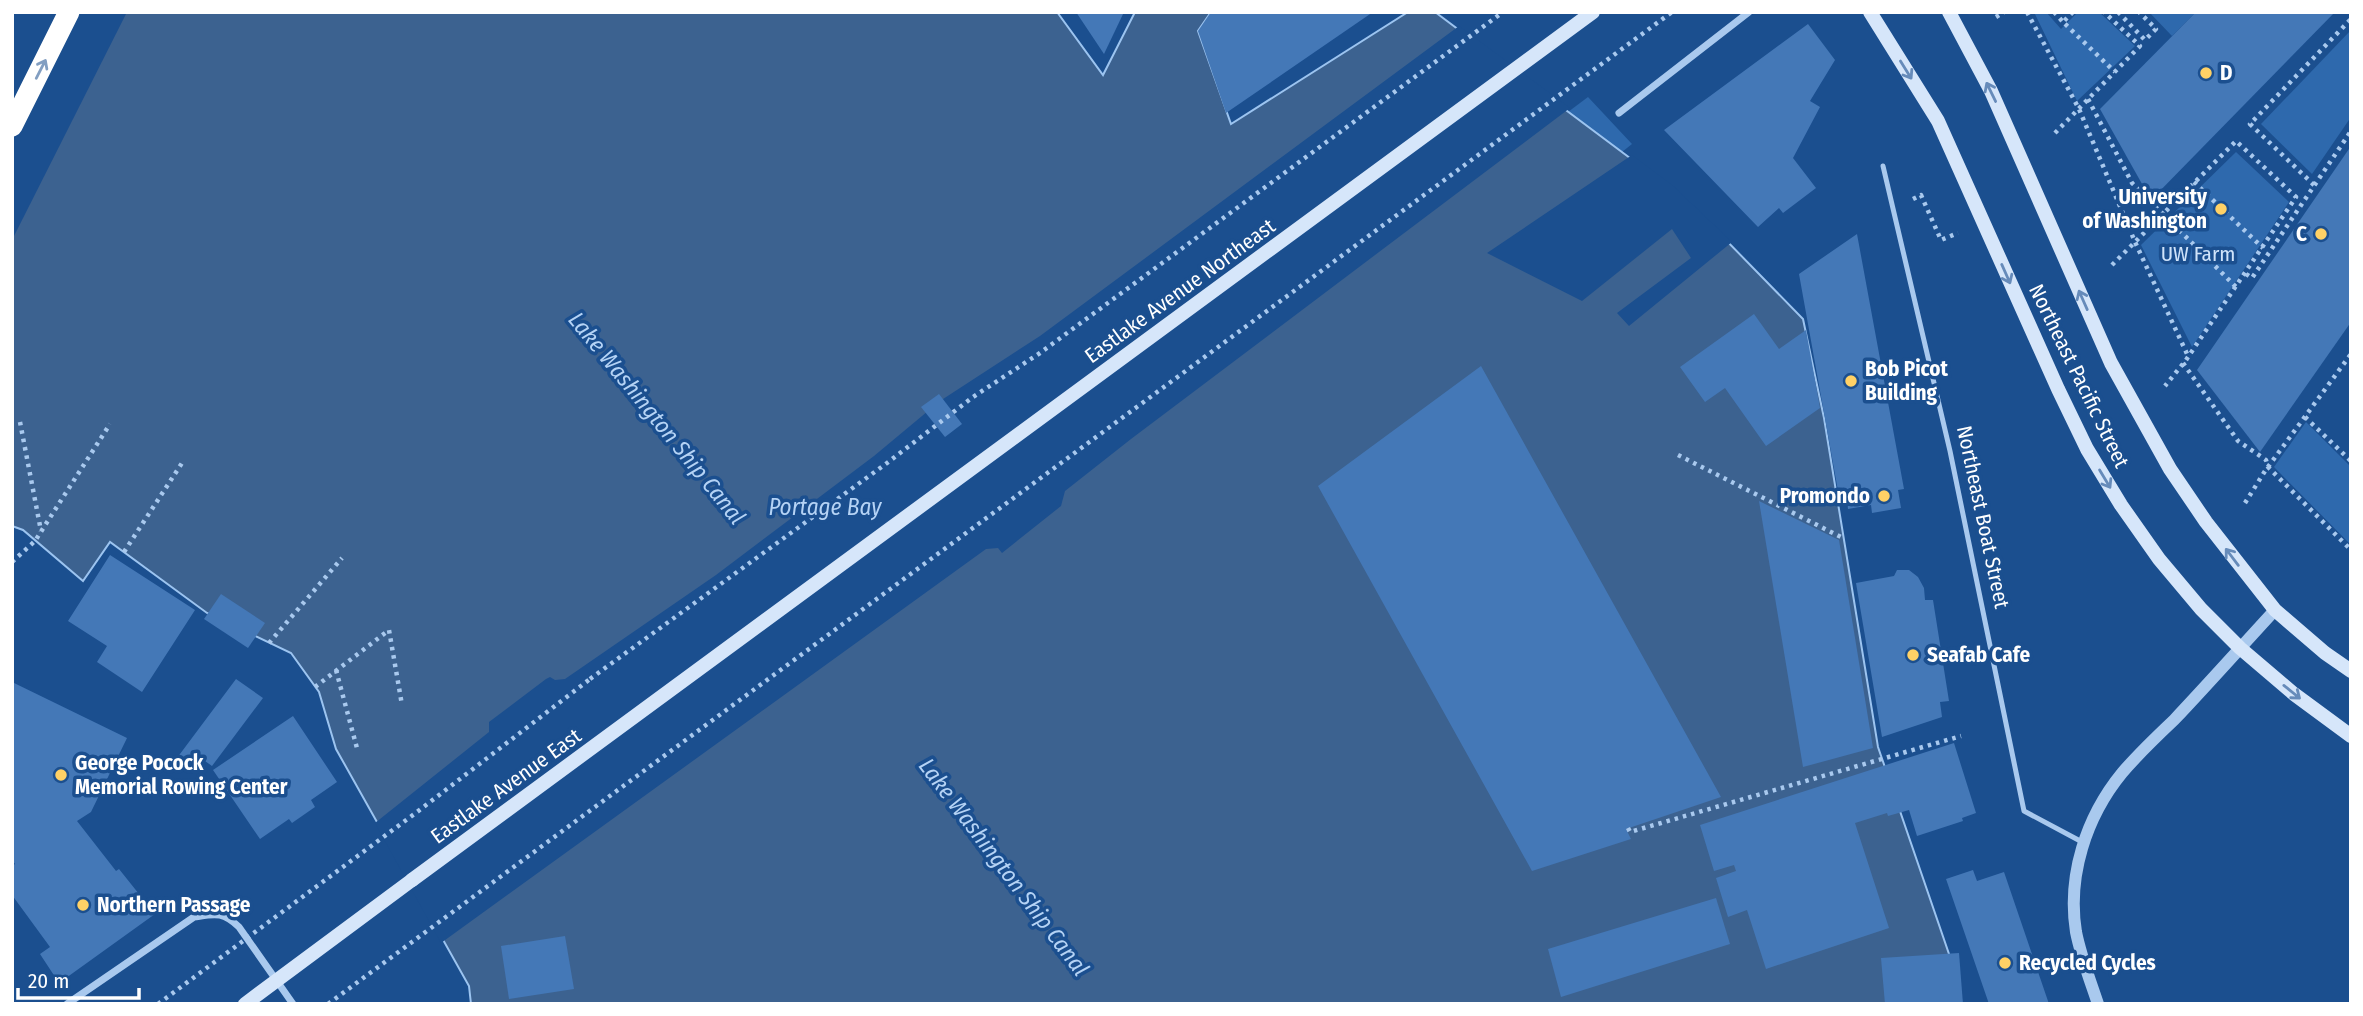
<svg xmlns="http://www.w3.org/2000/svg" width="2363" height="1016" font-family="'Fira Sans Condensed',sans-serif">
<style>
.green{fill:#2e69ad}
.water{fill:#3c6290;stroke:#9cc4f0;stroke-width:2}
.pier{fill:#1b4f8f}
.building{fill:#4478b7}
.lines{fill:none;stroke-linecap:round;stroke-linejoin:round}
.path{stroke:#a9c9ee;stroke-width:4.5;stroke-dasharray:3.5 5;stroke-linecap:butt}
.service{stroke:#a9c9ee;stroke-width:5}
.minor{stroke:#a9c9ee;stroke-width:7}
.tertiary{stroke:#a9c9ee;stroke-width:12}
.secondary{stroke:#d6e6fa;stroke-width:14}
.motorway{stroke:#fff;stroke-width:21}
.path-bridge{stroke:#a9c9ee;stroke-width:4.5;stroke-dasharray:3.5 5;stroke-linecap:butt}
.secondary-bridge{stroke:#d6e6fa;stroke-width:14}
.oneway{stroke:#829ec1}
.oneway2{stroke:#668bba}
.poi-dot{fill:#ffd166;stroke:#1b4f8f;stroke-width:2.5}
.labels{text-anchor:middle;stroke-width:7;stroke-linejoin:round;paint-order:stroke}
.poi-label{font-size:21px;font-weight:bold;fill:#fff;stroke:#1b4f8f;text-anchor:start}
.park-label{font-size:21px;fill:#cfe3fa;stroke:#1b4f8f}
.street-label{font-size:21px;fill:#fff;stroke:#1b4f8f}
.water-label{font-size:23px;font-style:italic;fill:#b5d3f5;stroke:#1b4f8f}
</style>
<rect width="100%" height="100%" fill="#1b4f8f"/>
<g class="green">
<polygon points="2034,12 2046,12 2061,29 2078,12 2099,12 2135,46 2077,101"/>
<polygon points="2149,12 2196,12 2172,36"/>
<polygon points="2351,30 2351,117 2312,174 2261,124"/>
<polygon points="1588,97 1632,144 1622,152 1568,112"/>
<polygon points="2236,152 2289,202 2192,347 2141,245"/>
<polygon points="2306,422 2351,467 2351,545 2274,467"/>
</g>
<polygon class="water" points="12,12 1057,12 1103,75 1135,12 1211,12 1198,31 1231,124 1408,12 1435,12 1670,188 1719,233 1803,319 1824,418 1878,747 1949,954 1955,1004 471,1004 469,986 336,749 319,692 291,653 207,613 110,542 83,581 23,530 12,526"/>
<g class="pier">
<polygon points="12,12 127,12 12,240"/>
<polygon points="1459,26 1570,108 1131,439 1065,491 1061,506 1002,553 998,548 986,549 441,943 375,823 489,732 489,722 546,679 550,677 555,680 565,679 716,575 874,456 940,401 1040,336"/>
<polygon points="1632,155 1672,185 1732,242 1629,326 1617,313 1691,258 1672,229 1582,301 1487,253"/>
</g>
<g class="building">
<polygon points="1076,12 1124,12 1104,54"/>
<polygon points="1211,12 1373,12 1226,113 1198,31"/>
<polygon points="2196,12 2335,12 2151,200 2100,109"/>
<polygon points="1808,24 1835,60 1810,101 1820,107 1793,158 1816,188 1783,213 1779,208 1758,227 1664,130"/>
<polygon points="2351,146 2351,322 2260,452 2197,370"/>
<polygon points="1857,234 1904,489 1898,490 1901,508 1872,513 1871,505 1848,509 1847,500 1840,502 1799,274"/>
<polygon points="1754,314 1779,349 1806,330 1820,408 1766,446 1725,388 1705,402 1680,367"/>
<polygon points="1481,366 1721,797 1626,829 1631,839 1532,871 1318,486"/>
<polygon points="939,394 962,424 945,437 921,407"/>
<polygon points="1759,501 1839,540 1873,748 1803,767"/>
<polygon points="110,555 195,610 142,692 97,662 107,646 68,621"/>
<polygon points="1897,570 1909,570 1918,577 1924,588 1925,600 1933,600 1949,701 1940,702 1942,717 1882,737 1856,583 1894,576"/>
<polygon points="221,594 265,623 248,648 204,619"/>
<polygon points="236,679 263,698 212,766 205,761 197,772 177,758"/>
<polygon points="12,682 127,738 91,812 77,821 116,871 119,869 155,914 59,983 40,954 50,947 12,895 12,866 15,864 12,860"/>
<polygon points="293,716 337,782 311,800 315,807 292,823 289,819 260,839 213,770"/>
<polygon points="1954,743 1976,813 1962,818 1963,821 1917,836 1909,810 1888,816 1887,813 1855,823 1889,928 1766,969 1747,910 1728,917 1716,878 1736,871 1734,865 1714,871 1700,825"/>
<polygon points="1973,870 1977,881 2004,872 2049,1004 1989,1004 1946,879"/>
<polygon points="1716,898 1730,944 1561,997 1548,949"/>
<polygon points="565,936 574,989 509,999 501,946"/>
<polygon points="1959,953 1963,1004 1885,1004 1881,958"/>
</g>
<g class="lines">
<g class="path">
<polyline points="2027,12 2079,109 2135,242 2188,356"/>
<polyline points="2054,12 2063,22"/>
<polyline points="2073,12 2063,22 2115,72"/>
<polyline points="2118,12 2145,40 2156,29 2139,12"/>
<polyline points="1996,17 2004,12"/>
<polyline points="2088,99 2132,183 2237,288"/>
<polyline points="2055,133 2140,46 2104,12"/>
<polyline points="2194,182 2263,248"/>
<polyline points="2314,185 2250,124 2351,19"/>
<polyline points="1913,199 1921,195 1941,240 1958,233"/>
<polyline points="2112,265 2236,141 2296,197 2186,360 2165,386"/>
<polyline points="2246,274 2252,278 2351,131"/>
<polyline points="2183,363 2238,441 2266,460 2268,467 2351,550"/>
<polyline points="2305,417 2351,461"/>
<polyline points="20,422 41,531"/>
<polyline points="1678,455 1843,538"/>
<polyline points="2245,503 2265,471 2351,354"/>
<polyline points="124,552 182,463"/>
<polyline points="12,562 35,541 110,424"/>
<polyline points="269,643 342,558"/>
<polyline points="336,670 358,752"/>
<polyline points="590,679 887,463 973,397 1040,353 1503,12"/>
<polyline points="315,687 389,630 402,705"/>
<polyline points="1628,828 1630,832 1961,736"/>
<polyline points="328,1004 1672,12"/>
</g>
<polyline class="service" points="1883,166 1950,451 2024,811 2084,843"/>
<g class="minor">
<polyline points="1619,113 1749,12"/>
<path d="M 67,1004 L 194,917 C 215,914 222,911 239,927 L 293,1004"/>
</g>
<path class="tertiary" d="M 2098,1004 C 2090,980 2081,957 2076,932 C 2067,876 2086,817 2122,773 C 2138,754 2156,737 2174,720 C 2208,684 2241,647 2275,610"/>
<g class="secondary">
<polyline points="1870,12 1938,121 2058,389 2087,449 2121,505 2159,559 2201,609 2240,648 2294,694 2351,736"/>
<polyline points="1949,12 1991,91 2111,363 2170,469 2206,522 2275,610 2325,653 2351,671"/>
<polyline points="412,880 1593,12"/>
</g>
<polyline class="motorway" points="12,126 69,12"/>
<polyline class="path-bridge" points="158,1004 417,812 590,679"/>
<polyline class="secondary-bridge" points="245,1004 412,880"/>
</g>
<defs><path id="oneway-shaft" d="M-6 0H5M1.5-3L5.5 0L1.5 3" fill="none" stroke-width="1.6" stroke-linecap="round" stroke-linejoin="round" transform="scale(1.75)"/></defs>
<use class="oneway" href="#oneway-shaft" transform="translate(41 69) rotate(-63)"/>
<g class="oneway2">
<use href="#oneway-shaft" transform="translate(1906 70) rotate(58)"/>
<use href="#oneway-shaft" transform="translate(1991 92) rotate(-116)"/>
<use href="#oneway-shaft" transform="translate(2006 274) rotate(66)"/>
<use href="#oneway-shaft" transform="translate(2083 300) rotate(-114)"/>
<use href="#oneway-shaft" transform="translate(2105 479) rotate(59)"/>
<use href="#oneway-shaft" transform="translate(2232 557) rotate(-127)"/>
<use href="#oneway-shaft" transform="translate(2292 692) rotate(39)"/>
</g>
<g class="poi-dot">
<circle cx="2206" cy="73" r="7"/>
<circle cx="2221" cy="209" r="7"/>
<circle cx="2321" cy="234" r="7"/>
<circle cx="1851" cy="381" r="7"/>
<circle cx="1884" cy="496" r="7"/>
<circle cx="1913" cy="655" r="7"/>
<circle cx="61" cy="775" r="7"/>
<circle cx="83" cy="905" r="7"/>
<circle cx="2005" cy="963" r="7"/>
</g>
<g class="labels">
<g class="poi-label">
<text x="2220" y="80">D</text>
<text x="2207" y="204" text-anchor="end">University<tspan x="2207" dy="24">of Washington</tspan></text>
<text x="2307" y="241" text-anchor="end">C</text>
<text x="1865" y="376">Bob Picot<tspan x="1865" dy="24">Building</tspan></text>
<text x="1870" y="503" text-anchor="end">Promondo</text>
<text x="1927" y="662">Seafab Cafe</text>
<text x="75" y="770">George Pocock<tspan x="75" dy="24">Memorial Rowing Center</tspan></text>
<text x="97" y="912">Northern Passage</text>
<text x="2019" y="970">Recycled Cycles</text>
</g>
<g class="park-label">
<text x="2198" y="261">UW Farm</text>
</g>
<g class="street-label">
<text transform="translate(1180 291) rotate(-36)" y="7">Eastlake Avenue Northeast</text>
<text transform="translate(2079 376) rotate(64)" y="7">Northeast Pacific Street</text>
<text transform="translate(1983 517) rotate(78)" y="7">Northeast Boat Street</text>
<text transform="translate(506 786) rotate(-36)" y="7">Eastlake Avenue East</text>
</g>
<g class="water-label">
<text transform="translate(657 418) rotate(51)" y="8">Lake Washington Ship Canal</text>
<text x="825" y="515">Portage Bay</text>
<text transform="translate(1004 867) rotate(53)" y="8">Lake Washington Ship Canal</text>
</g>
</g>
<rect width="2363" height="1016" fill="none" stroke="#ffffff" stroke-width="28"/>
<path d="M18 988v10h121v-10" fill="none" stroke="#ffffff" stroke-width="3.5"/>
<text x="28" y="988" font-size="21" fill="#ffffff" stroke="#1b4f8f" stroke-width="5" paint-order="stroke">20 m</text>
</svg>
